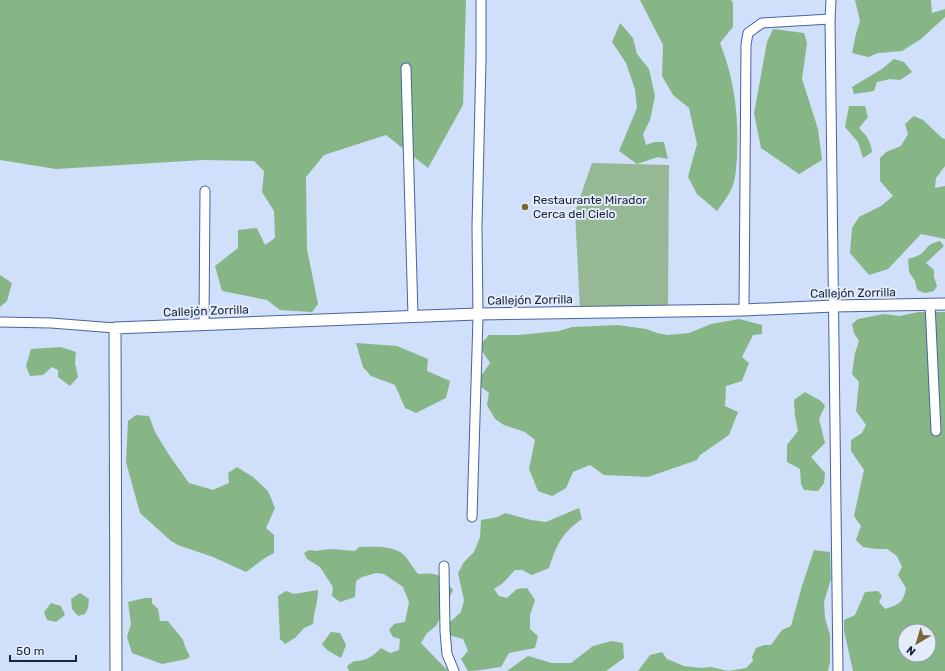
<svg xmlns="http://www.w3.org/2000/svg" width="945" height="671" font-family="Rubik,sans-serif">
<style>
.green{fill:#96b894}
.forest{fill:#86b685;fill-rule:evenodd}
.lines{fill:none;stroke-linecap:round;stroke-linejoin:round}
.minor-casing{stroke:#4764a1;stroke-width:11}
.tertiary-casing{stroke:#4764a1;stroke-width:13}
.minor{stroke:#fff;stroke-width:9}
.tertiary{stroke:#fff;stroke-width:11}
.poi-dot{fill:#7d6536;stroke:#e4ecfa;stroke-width:1.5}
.labels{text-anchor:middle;stroke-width:4;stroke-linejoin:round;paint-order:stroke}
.poi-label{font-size:12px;fill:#19253f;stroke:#e4ecfa;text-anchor:start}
.street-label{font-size:12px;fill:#19253f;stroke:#e4ecfa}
</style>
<rect width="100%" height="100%" fill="#d0dffa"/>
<polygon class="green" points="592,163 669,165 668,306 580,309 575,212"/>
<g class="forest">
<polygon points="0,0 466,0 463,105 428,168 386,135 324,155 306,177 307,249 318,304 312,312 280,310 267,300 222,291 215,266 238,248 238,230 257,228 265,245 275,238 274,211 262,192 264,171 254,161 203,160 56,169 0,160"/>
<path d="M 640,0 L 731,0 L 733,3 L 733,27 L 720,43 C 735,80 739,119 737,158 C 736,166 736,177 733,185 C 730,194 722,204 717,211 L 697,194 L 688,177 L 697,144 L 689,108 L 673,95 L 662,76 L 663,45 Z"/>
<polygon points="855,0 931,0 932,13 945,9 945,17 921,39 902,51 878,53 868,57 852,53 856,34 860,21"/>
<polygon points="620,23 633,38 637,54 649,69 655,96 650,120 643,134 646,145 654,142 664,142 668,159 658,157 637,164 619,151 637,108 635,89 626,63 612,42"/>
<polygon points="773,29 804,33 807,43 802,79 818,129 822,160 799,174 761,148 754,113 767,42"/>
<polygon points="894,59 904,62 912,72 900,80 890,79 877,82 874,91 854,94 852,87 882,69"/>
<path d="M 849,106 L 865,106 L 868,117 L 859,128 C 866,135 871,141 872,152 L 863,158 L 858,142 L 845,127 Z"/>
<polygon points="914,116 923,120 942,138 945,139 945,166 936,178 935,188 945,186 945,239 921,234 888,269 869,275 850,253 852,228 859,217 881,206 893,196 880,181 880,158 886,152 901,146 908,134 905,124"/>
<path d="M 940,241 L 944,246 L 926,263 L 934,270 L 934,277 L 937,286 L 934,291 L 925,293 L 917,290 L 915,281 L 909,272 L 908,259 C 912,258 918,256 921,254 C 929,247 927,244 940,241 Z"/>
<polygon points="0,275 12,283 7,301 0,307"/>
<path d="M 919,312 L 945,312 L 945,671 L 853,671 L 844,631 L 844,620 L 855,615 L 865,592 L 878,591 L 882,596 L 879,602 L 885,609 C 900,604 903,603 906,588 L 898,575 L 902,567 L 897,556 L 887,549 L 877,549 L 863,547 L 856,540 L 861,526 L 854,516 L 864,470 L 851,451 L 851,440 L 862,433 L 866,425 L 856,411 L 859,382 L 852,374 L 855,353 L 859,341 L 854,333 L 852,324 L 858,319 L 884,314 L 899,316 ZM 905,631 L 929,631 L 929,655 L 905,655 Z"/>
<polygon points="739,319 762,325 762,334 753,335 742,357 749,363 742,381 726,386 725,406 738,412 729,435 700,455 697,460 648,477 604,475 590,465 573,472 566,488 552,496 538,491 529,469 535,440 525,432 504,425 495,419 487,405 489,393 476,383 490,363 479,346 489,335 519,335 559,331 572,327 618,325 646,329 657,333 668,335 689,333 711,324"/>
<polygon points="356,343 397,346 428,359 427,371 450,381 446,398 416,413 405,408 395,385 371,376 363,367"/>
<polygon points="61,347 76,352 75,363 78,377 70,386 58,377 58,370 52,367 43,375 30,376 26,366 31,349"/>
<polygon points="805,392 821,401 825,406 819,419 825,443 811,457 825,473 824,483 818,491 804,490 801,484 800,469 787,462 787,445 798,431 795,416 794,400"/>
<polygon points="136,415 149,416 155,432 169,455 189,483 213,490 229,483 228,473 237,467 253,477 268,491 275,508 266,528 274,535 274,553 265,558 246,572 213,557 178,545 171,541 140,513 126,462 128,421"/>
<path d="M 579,508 L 582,519 C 561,534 557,544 549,568 L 532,575 L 522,570 L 515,570 L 503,583 L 494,589 L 499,596 L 507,598 L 517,589 L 527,588 L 535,600 L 530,615 L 530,629 L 538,636 L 535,648 L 509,653 L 501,667 C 490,668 480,671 468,671 L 461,659 L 468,651 L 463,639 L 449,635 L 449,623 L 461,612 L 464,600 L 458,573 L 464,562 L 474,552 L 480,537 L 481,520 L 498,517 L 505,513 L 531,520 L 546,522 Z"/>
<path d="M 359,547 C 373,547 395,545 405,556 C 410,562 413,568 418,574 C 438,572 441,575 453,590 L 436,626 L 427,633 L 421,643 L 448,671 L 349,671 L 347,666 L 354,661 C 365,662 373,656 381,648 L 390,653 L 399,650 L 400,639 L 393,637 L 389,630 L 394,624 L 405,622 L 409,602 L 403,587 L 384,574 L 376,573 L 362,577 L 356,581 L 355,597 L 340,602 L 332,596 L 333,587 L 320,567 L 307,559 L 304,553 L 309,550 L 315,551 L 330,549 L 355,551 Z"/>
<polygon points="814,550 830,552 831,579 824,602 825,618 830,635 830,662 828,671 638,671 650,655 662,652 667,659 684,666 701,668 711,667 728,671 746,668 753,661 752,657 756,648 764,645 771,645 782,630 791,626 802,586"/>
<path d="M 318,590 C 318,601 314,612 313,624 L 304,628 L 295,638 L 285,644 L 280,639 L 278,596 L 286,591 L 294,594 Z"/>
<polygon points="80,593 89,599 88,608 85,614 78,616 72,609 71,599"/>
<path d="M 145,598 L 152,598 L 152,603 L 158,609 L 160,621 L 168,621 C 172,627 181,636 183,640 C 185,646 186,650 190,656 L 187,659 L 162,664 L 132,653 L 127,637 L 131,624 L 128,602 Z"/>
<polygon points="51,603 61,606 65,615 56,622 47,620 44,612"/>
<polygon points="331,632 340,633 346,645 341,658 327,650 322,644"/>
<polygon points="612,641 623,643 624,658 606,671 507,671 528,656 552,663 571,663 593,646"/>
</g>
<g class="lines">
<defs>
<g id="minor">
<polyline points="831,0 830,19 838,671"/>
<polyline points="406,68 413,316"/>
<polyline points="930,304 936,431"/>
<polyline points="744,310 746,45 748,33 762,23 830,19"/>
<polyline points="0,322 51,323 115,328"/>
<polyline points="204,324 205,191"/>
<polyline points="472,517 478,318 477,227 481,59 481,0"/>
<polyline points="444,566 445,631 447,654 454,671"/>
</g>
<polyline id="tertiary" points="116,671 115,328 477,314 744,310 834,306 945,304"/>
</defs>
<use href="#minor" class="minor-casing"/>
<use href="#tertiary" class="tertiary-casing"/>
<use href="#minor" class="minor"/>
<use href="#tertiary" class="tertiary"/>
</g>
<circle class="poi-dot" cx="525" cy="207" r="4"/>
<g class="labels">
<g class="poi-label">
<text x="533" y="204">Restaurante Mirador<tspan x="533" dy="14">Cerca del Cielo</tspan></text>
</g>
<g class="street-label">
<text transform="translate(853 293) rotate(-1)" y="4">Callejón Zorrilla</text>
<text transform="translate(530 300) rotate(-1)" y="4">Callejón Zorrilla</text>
<text transform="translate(206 311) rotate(-2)" y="4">Callejón Zorrilla</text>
</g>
</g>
<g transform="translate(917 643) rotate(218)"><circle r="19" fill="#e4ecfa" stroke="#939caf"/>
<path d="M0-3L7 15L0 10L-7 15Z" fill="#7d6536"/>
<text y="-6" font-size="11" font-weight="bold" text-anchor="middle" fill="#19253f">N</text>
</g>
<path d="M10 655v6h66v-6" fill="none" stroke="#19253f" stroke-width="2"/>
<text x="16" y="655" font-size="12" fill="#19253f" stroke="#e4ecfa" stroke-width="3" paint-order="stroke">50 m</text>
</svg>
